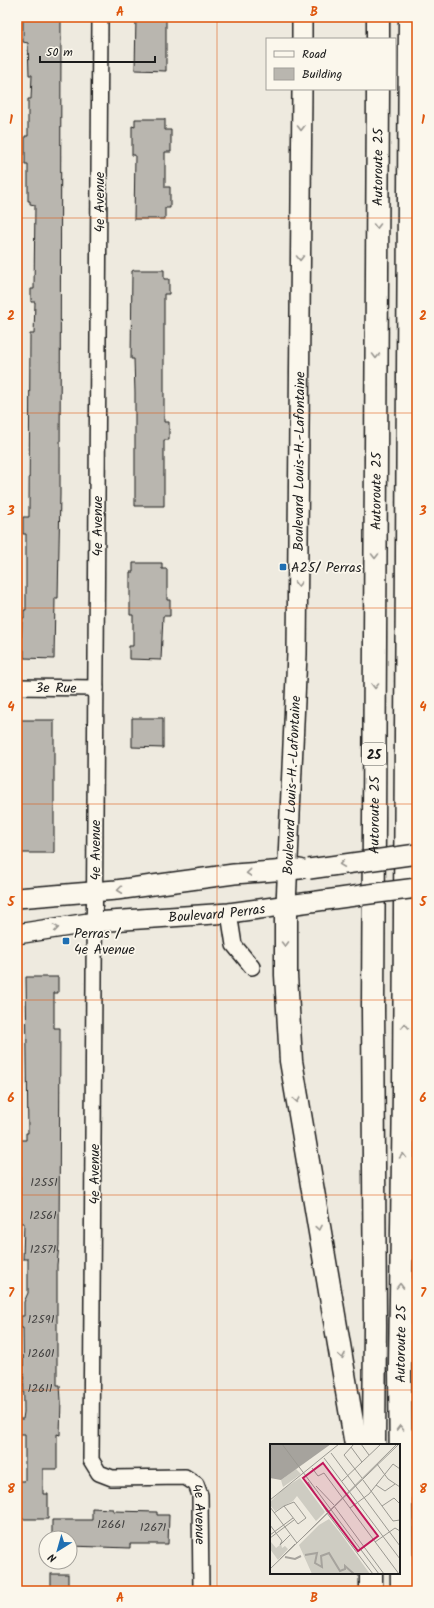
<svg xmlns="http://www.w3.org/2000/svg" width="434" height="1608" font-family="Kalam,sans-serif">
<style>
.building{fill:#b9b6af;stroke:#1c1c1c}
.lines{fill:none;stroke-linecap:round;stroke-linejoin:round}
.minor-casing{stroke:#1c1c1c;stroke-width:18}
.major-casing{stroke:#1c1c1c;stroke-width:22}
.highway-casing{stroke:#1c1c1c;stroke-width:25}
.minor{stroke:#fbf7ec;stroke-width:15}
.major{stroke:#fbf7ec;stroke-width:19}
.highway{stroke:#fbf7ec;stroke-width:22}
.major-bridge-casing{stroke:#1c1c1c;stroke-width:22;stroke-linecap:butt}
.major-bridge{stroke:#fbf7ec;stroke-width:19}
.oneway{stroke:#97948e}
.grid{fill:none;stroke:#de560d;stroke-width:1;stroke-opacity:0.55}
.poi-dot{fill:#1f6fb2;stroke:#fbf7ec;stroke-width:1.5}
.labels{text-anchor:middle;stroke-width:3.5;stroke-linejoin:round;paint-order:stroke}
.number-label{font-size:12px;fill:#434241}
.shield{fill:#fbf7ec;stroke:#5f5e5a;stroke-width:1}
.shield-label{font-size:13px;font-weight:bold;fill:#1c1c1c}
.street-label{font-size:14px;fill:#1c1c1c;stroke:#fbf7ec}
.poi-label{font-size:14px;fill:#1c1c1c;stroke:#fbf7ec;text-anchor:start}
.inset-river{fill:none;stroke:#a6a39d;stroke-width:2}
.inset-road{fill:none;stroke:#9a9891;stroke-width:1}
.view{fill:#c2185b;fill-opacity:0.15;stroke:#c2185b;stroke-width:2}
.inset-edge{fill:none;stroke:#1c1c1c;stroke-width:2}
.neatline{fill:none;stroke:#de560d;stroke-width:1.5}
.grid-label{font-size:13px;text-anchor:middle;font-weight:bold;fill:#de560d}
</style>
<rect width="100%" height="100%" fill="#eeeadf"/>
<filter id="ink" filterUnits="userSpaceOnUse"><feTurbulence type="fractalNoise" baseFrequency=".025" numOctaves="2"/><feDisplacementMap in="SourceGraphic" scale="8" xChannelSelector="R" yChannelSelector="G"/><feConvolveMatrix kernelMatrix="1 2 1 2 8 2 1 2 1" color-interpolation-filters="sRGB"/></filter>
<g filter="url(#ink)">
<g class="building">
<polygon points="23,17 61,17 60,495 58,598 55,598 54,659 24,658 24,650 21,650 22,618 24,618 24,610 26,610 26,534 23,534 23,517 29,517 29,509 30,334 34,334 35,302 31,302 31,289 34,289 35,205 30,204 30,201 28,201 28,164 25,164 25,136 28,136 28,99 31,99 32,75 29,75 28,43 23,42"/>
<polygon points="136,17 166,17 166,71 135,70"/>
<polygon points="135,119 165,119 165,130 171,130 171,152 165,152 165,187 170,187 170,208 165,208 165,219 134,219 135,155 132,155 132,126 135,127"/>
<polygon points="134,270 164,270 164,279 169,279 169,294 164,294 164,422 169,422 169,440 164,440 164,506 135,506 135,393 134,359 131,359 132,271"/>
<polygon points="133,563 162,563 162,569 167,569 167,600 170,600 170,616 163,616 161,660 129,659 129,646 133,646 133,615 130,615 130,572 133,572"/>
<polygon points="132,718 163,718 163,748 132,747"/>
<rect x="17" y="720" width="37" height="133"/>
<polygon points="26,977 58,977 58,993 54,993 54,1028 60,1028 59,1245 57,1265 57,1385 60,1385 61,1400 60,1435 57,1434 57,1469 43,1469 43,1494 48,1494 48,1519 17,1519 17,1481 25,1481 25,1434 17,1434 17,1419 23,1419 24,1412 23,1328 21,1328 21,1316 24,1316 24,1302 28,1293 28,1259 23,1259 24,1223 20,1223 20,1156 18,1156 18,1140 26,1140 26,1133 28,1133"/>
<polygon points="92,1508 113,1509 113,1511 157,1512 157,1515 169,1515 168,1544 130,1544 130,1548 70,1546 70,1538 52,1538 52,1520 92,1520"/>
<rect x="51" y="1574" width="17" height="17"/>
</g>
<g class="lines">
<defs>
<g id="minor">
<path id="s1" d="M 100,17 L 91,1460 L 99,1473 L 112,1478 L 185,1477 L 196,1484 L 200,1495 L 201,1591"/>
<path id="s2" d="M 17,687 L 96,688"/>
<polyline points="229,913 234,945 252,967"/>
</g>
<g id="major">
<polyline points="302,39 302,17"/>
<polyline points="17,898 116,890 234,874 300,869"/>
<path id="s3" d="M 286,905 L 297,654 L 302,89"/>
<path id="s4" d="M 17,934 L 95,922 L 229,913 L 362,895"/>
</g>
<g id="highway">
<polyline points="378,39 378,17"/>
<polyline points="286,905 286,975 291,1061 356,1445"/>
<path id="s5" d="M 374,1445 L 375,1325 L 373,1006 L 378,89"/>
<polyline points="412,1476 417,1439"/>
<polyline points="371,1573 371,1591"/>
<path id="s6" d="M 402,1591 L 400,1367 L 404,1092 L 410,17"/>
</g>
</defs>
<use href="#minor" class="minor-casing"/>
<use href="#major" class="major-casing"/>
<use href="#highway" class="highway-casing"/>
<use href="#minor" class="minor"/>
<use href="#major" class="major"/>
<use href="#highway" class="highway"/>
<defs>
<g id="major-bridge">
<polyline points="309,869 417,854"/>
<polyline points="362,895 417,888"/>
</g>
</defs>
<use href="#major-bridge" class="major-bridge-casing"/>
<use href="#major-bridge" class="major-bridge"/>
</g>
<defs><path id="oneway-chevron" d="M-2-3.5L2.5 0L-2 3.5" fill="none" stroke-width="1.6" stroke-linecap="round" stroke-linejoin="round"/></defs>
<g class="oneway">
<use href="#oneway-chevron" transform="translate(301 128) rotate(90)"/>
<use href="#oneway-chevron" transform="translate(377 226) rotate(90)"/>
<use href="#oneway-chevron" transform="translate(300 258) rotate(90)"/>
<use href="#oneway-chevron" transform="translate(376 356) rotate(90)"/>
<use href="#oneway-chevron" transform="translate(375 556) rotate(90)"/>
<use href="#oneway-chevron" transform="translate(298 584) rotate(91)"/>
<use href="#oneway-chevron" transform="translate(375 686) rotate(90)"/>
<use href="#oneway-chevron" transform="translate(342 864) rotate(172)"/>
<use href="#oneway-chevron" transform="translate(249 873) rotate(175)"/>
<use href="#oneway-chevron" transform="translate(120 890) rotate(173)"/>
<use href="#oneway-chevron" transform="translate(56 928) rotate(-9)"/>
<use href="#oneway-chevron" transform="translate(285 944) rotate(89)"/>
<use href="#oneway-chevron" transform="translate(405 1026) rotate(-90)"/>
<use href="#oneway-chevron" transform="translate(297 1100) rotate(81)"/>
<use href="#oneway-chevron" transform="translate(403 1156) rotate(-89)"/>
<use href="#oneway-chevron" transform="translate(319 1228) rotate(80)"/>
<use href="#oneway-chevron" transform="translate(400 1286) rotate(-89)"/>
<use href="#oneway-chevron" transform="translate(342 1356) rotate(80)"/>
<use href="#oneway-chevron" transform="translate(400 1428) rotate(-91)"/>
</g>
</g>
<path class="grid" d="M 217,17 L 217,1591M 17,218 L 417,218M 17,413 L 417,413M 17,608 L 417,608M 17,804 L 417,804M 17,1000 L 417,1000M 17,1195 L 417,1195M 17,1390 L 417,1390"/>
<g class="poi-dot">
<rect x="279" y="563" width="8" height="8" rx="2"/>
<rect x="62" y="937" width="8" height="8" rx="2"/>
</g>
<g class="labels">
<g class="number-label">
<text x="44" y="1186">12551</text>
<text x="43" y="1219">12561</text>
<text x="43" y="1253">12571</text>
<text x="41" y="1323">12591</text>
<text x="41" y="1357">12601</text>
<text x="40" y="1392">12611</text>
<text x="111" y="1528">12661</text>
<text x="153" y="1531">12671</text>
</g>
<rect class="shield" x="362" y="743" width="24" height="22" rx="3"/>
<g class="shield-label">
<text x="374" y="759">25</text>
</g>
<g class="street-label">
<text dy="5" stroke="none"><textPath href="#s5" startOffset="1278">Autoroute 25</textPath></text>
<text transform="translate(99 202) rotate(-90)" y="5">4e Avenue</text>
<text dy="5" stroke="none"><textPath href="#s3" startOffset="444">Boulevard Louis-H.-Lafontaine</textPath></text>
<text dy="5" stroke="none"><textPath href="#s5" startOffset="954">Autoroute 25</textPath></text>
<text transform="translate(97 526) rotate(-90)" y="5">4e Avenue</text>
<text dy="5" stroke="none"><textPath href="#s2" startOffset="39">3e Rue</textPath></text>
<text dy="5" stroke="none"><textPath href="#s3" startOffset="120">Boulevard Louis-H.-Lafontaine</textPath></text>
<text dy="5" stroke="none"><textPath href="#s5" startOffset="630">Autoroute 25</textPath></text>
<text transform="translate(95 850) rotate(-90)" y="5">4e Avenue</text>
<text dy="5" stroke="none"><textPath href="#s4" startOffset="201">Boulevard Perras</textPath></text>
<text transform="translate(94 1174) rotate(-90)" y="5">4e Avenue</text>
<text dy="5" stroke="none"><textPath href="#s6" startOffset="247">Autoroute 25</textPath></text>
<text dy="5" stroke="none"><textPath href="#s1" startOffset="1589">4e Avenue</textPath></text>
</g>
<g class="poi-label">
<text x="291" y="572">A25/ Perras</text>
<text x="74" y="938">Perras /<tspan x="74" dy="16">4e Avenue</tspan></text>
</g>
</g>
<g transform="translate(270 1444)">
<rect width="130" height="130" fill="#eeeadf"/>
<path d="M 26,25 L 31,30 L 13,43 L 11,36 ZM 30,34 L 55,68 L 46,77 L 27,52 L 23,57 L 5,67 L 0,61 L 0,58 L 13,45 ZM 59,75 L 71,90 L 100,130 L 42,130 L 29,101 L 49,81 ZM 1,98 L 6,104 L 11,100 L 12,104 L 15,102 L 18,105 L 8,116 L 0,105 Z" fill="#ceccc2"/>
<path d="M 0,0 L 61,0 L 11,36 L 0,34 Z" fill="#a6a39d"/>
<path class="inset-river" d="M 35,111 L 47,109 L 45,119 L 52,123 L 51,112 L 59,109 L 70,127 L 75,125 L 75,122 L 84,130M 15,113 L 25,115 L 31,112"/>
<path class="inset-road" d="M 12,0 L 109,130M 84,0 L 74,11 L 92,34M 91,0 L 99,11M 81,3 L 92,18M 61,9 L 130,102M 54,14 L 130,115M 107,20 L 118,35 L 130,43M 42,24 L 48,32 L 54,29 L 129,130M 93,36 L 123,77 L 130,76M 72,37 L 111,0M 38,38 L 57,68M 106,41 L 115,47 L 125,40M 46,42 L 64,61M 0,56 L 69,0M 64,62 L 114,130M 112,62 L 124,54 L 130,60M 0,63 L 27,99M 80,64 L 99,50 L 123,20 L 130,25M 4,69 L 14,62 L 24,58 L 36,74 L 28,80 L 14,62M 57,69 L 103,130M 0,81 L 12,97M 0,91 L 23,74M 0,94 L 24,76M 30,96 L 127,0M 12,97 L 10,101 L 20,91M 105,98 L 125,84 L 130,87M 10,115 L 25,100M 0,125 L 129,0"/>
<path class="view" d="M 53,19 L 108,92 L 88,107 L 33,34 Z"/>
<rect width="130" height="130" class="inset-edge"/>
</g>
<rect width="434" height="1608" fill="none" stroke="#fbf7ec" stroke-width="44"/>
<rect x="266" y="38" width="130" height="52" fill="#fbf7ec" stroke="#a29f99"/>
<rect x="274" y="51" width="20" height="6" fill="#fbf7ec" stroke="#a29f99"/>
<text x="302" y="58" font-size="12" fill="#1c1c1c">Road</text>
<rect x="274" y="68" width="20" height="12" fill="#b9b6af" stroke="#a29f99"/>
<text x="302" y="78" font-size="12" fill="#1c1c1c">Building</text>
<g transform="translate(58 1550) rotate(217)"><circle r="19" fill="#fbf7ec" stroke="#a29f99"/>
<path d="M0-3L7 15L0 10L-7 15Z" fill="#1f6fb2"/>
<text y="-6" font-size="11" font-weight="bold" text-anchor="middle" fill="#1c1c1c">N</text>
</g>
<path d="M40 56v6h115v-6" fill="none" stroke="#1c1c1c" stroke-width="2"/>
<text x="46" y="56" font-size="12" fill="#1c1c1c" stroke="#fbf7ec" stroke-width="3" paint-order="stroke">50 m</text>
<rect x="22" y="22" width="390" height="1564" class="neatline"/>
<g class="grid-label">
<text x="120" y="16">A</text>
<text x="314" y="16">B</text>
<text x="11" y="124">1</text>
<text x="423" y="124">1</text>
<text x="11" y="320">2</text>
<text x="423" y="320">2</text>
<text x="11" y="515">3</text>
<text x="423" y="515">3</text>
<text x="11" y="711">4</text>
<text x="423" y="711">4</text>
<text x="11" y="906">5</text>
<text x="423" y="906">5</text>
<text x="11" y="1102">6</text>
<text x="423" y="1102">6</text>
<text x="11" y="1297">7</text>
<text x="423" y="1297">7</text>
<text x="11" y="1493">8</text>
<text x="423" y="1493">8</text>
<text x="120" y="1602">A</text>
<text x="314" y="1602">B</text>
</g>
</svg>
